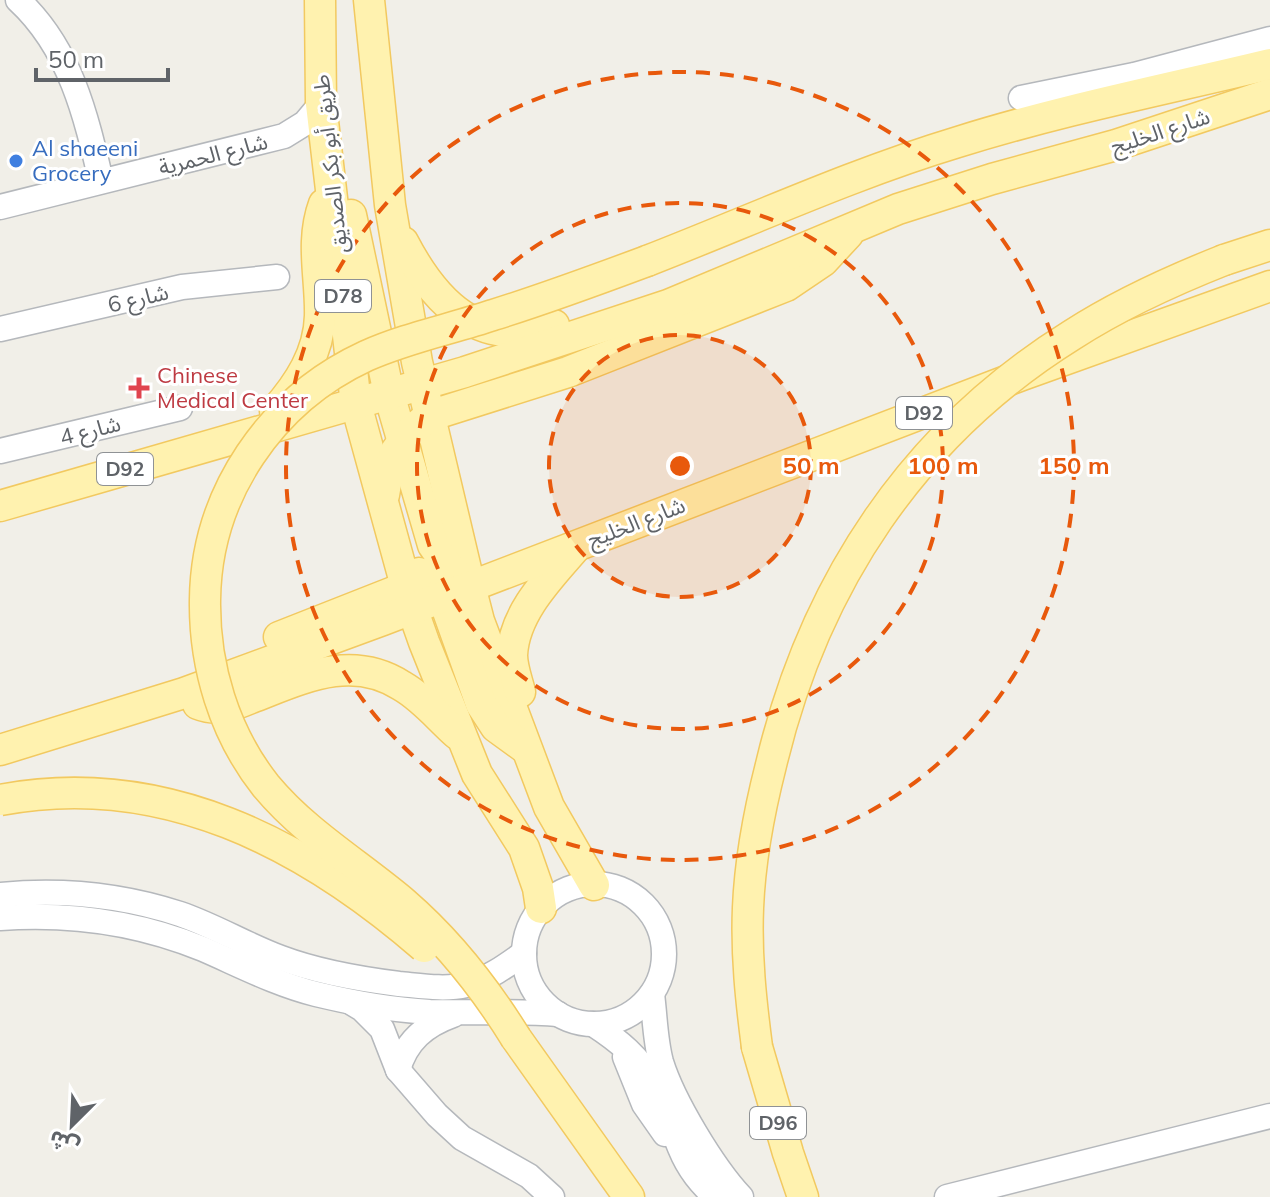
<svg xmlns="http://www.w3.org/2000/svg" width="1270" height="1197" font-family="Mulish,'Noto Sans Arabic',sans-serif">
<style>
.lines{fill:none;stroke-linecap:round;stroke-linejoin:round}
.minor-casing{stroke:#b5b8bc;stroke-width:27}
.major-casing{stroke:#f2c960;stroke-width:33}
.minor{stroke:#fff;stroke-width:24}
.major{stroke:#fff2af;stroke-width:30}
.major-bridge-casing{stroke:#f2c960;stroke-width:33;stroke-linecap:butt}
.major-bridge{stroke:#fff2af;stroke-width:30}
.ring{fill:none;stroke:#e8590c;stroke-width:4;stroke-dasharray:14 10}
.shop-dot{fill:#3f7fe0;stroke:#fff;stroke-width:3}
.health-dot{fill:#e0444e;stroke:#fff;stroke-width:3}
.labels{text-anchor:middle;stroke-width:6;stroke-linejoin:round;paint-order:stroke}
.shield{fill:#fff;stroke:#8f9295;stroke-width:2}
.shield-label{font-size:20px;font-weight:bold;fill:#5f6368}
.street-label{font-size:22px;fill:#5f6368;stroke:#fff}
.shop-label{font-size:22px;fill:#366cbe;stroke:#fff;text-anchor:start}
.health-label{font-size:22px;fill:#be3a42;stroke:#fff;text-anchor:start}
.centre{fill:#e8590c;stroke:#fff;stroke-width:4}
.ring-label{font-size:24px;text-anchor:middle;font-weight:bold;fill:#e8590c;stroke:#fff;stroke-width:6;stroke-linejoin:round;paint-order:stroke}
</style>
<rect width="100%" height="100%" fill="#f1efe8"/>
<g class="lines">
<defs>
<g id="minor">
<path d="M 18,0 C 70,48 86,115 101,181"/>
<polyline points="1021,98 1134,75 1270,39"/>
<polyline points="0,207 284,136 305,123 321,104"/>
<polyline points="0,329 182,287 277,277"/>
<polyline points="0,451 180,408"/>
<circle cx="594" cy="954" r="70"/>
<path d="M 0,895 C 61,889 122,895 180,914 C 215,926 246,945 281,958 C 318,972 359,979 399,984 C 421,986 445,990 466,985 C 488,979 506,966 524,953"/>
<path d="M 0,918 C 71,913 137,922 203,949 C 240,965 276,984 316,994 C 353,1003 392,1010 430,1012 C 473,1013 516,1011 558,1014"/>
<path d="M 652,994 C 655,1017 655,1040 661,1062 C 673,1101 713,1167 741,1197"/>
<polyline points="352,1003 362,1009 382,1029 398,1070 437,1115 462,1138 529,1176 552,1197"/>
<path d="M 593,1024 C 619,1041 639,1057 654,1084 C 677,1127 675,1163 716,1197"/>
<polyline points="625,1057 644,1104 665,1134"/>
<path d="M 398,1070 C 406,1041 425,1025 453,1015"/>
<polyline points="947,1197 1270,1116"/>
</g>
<g id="major">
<polyline points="320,0 321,104 356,404 412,608 424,642 477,774 524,848 538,888 541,908"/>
<polyline points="369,0 390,205 417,362 470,586 479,621 549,807 594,885"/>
<polyline points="351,215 389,394 433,545 449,568 469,586"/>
<path d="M 403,242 C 436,305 480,349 554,325"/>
<polyline points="1224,260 1270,245"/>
<path d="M 647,261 C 750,221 852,174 958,142 C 1060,110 1166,89 1270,64"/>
<path d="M 275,411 C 299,384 319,353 320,316 C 321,278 310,242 324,204"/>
<polyline points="384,495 388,472 396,451 410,432 429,416 568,372 786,286 823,261 848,234"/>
<polyline points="0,506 465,372 668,305 898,209 992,179 1116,145 1270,94"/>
<polyline points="436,578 481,704 496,727 525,748"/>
<polyline points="279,637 406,587 419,573"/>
<path d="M 520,692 C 517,680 512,667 512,655 C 514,613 549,578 575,548"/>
<path d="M 198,704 C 218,712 232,706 251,698 C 301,679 351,653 402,686 C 423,698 439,718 457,734"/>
<polyline points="0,750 184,693 383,620 1022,375 1270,286"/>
<polyline points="516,1038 629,1197"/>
<polyline points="757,1047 788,1153 803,1197"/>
</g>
</defs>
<use href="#minor" class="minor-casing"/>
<use href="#major" class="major-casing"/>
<use href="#minor" class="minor"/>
<use href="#major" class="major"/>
<defs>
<g id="major-bridge">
<path d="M 0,800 C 162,769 304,843 424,947"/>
<path d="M 516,1038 C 485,988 449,942 404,903 C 358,864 305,833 266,786 C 224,733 204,666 205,600 C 206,494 271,400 366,356 C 406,338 451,329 493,315 C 545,299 596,280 647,261"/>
<path d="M 757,1047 C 751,1001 746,955 748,908 C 750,859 759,812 771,765 C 814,584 913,434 1072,335 C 1120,304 1171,281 1224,260"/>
</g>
</defs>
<use href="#major-bridge" class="major-bridge-casing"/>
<use href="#major-bridge" class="major-bridge"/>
</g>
<circle cx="680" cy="466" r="131" fill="#e8590c" fill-opacity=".12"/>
<g class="ring">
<circle cx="680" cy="466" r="131"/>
<circle cx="680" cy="466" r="263"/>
<circle cx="680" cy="466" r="394"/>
</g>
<circle class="shop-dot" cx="16" cy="161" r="8"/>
<path class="health-dot" d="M135 376h8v8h8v8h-8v8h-8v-8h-8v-8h8z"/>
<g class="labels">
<g class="shield">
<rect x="315" y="280" width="56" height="32" rx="6"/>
<rect x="896" y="397" width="56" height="32" rx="6"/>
<rect x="97" y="453" width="56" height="32" rx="6"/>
<rect x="750" y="1107" width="56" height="32" rx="6"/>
</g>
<g class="shield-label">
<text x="343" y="303">D78</text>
<text x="924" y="420">D92</text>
<text x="125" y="476">D92</text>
<text x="778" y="1130">D96</text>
</g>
<g class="street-label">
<text transform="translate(1160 131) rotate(-18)" y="8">شارع الخليج</text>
<text transform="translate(213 154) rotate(-14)" y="8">شارع الحمرية</text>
<text transform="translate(330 164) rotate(-96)" y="8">طريق أبو بكر الصديق</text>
<text transform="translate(138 298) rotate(-13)" y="8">شارع 6</text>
<text transform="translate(90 430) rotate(-14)" y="8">شارع 4</text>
<text transform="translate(636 522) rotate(-21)" y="8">شارع الخليج</text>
</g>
<g class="shop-label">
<text x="32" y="156">Al shaeeni<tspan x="32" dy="25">Grocery</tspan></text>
</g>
<g class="health-label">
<text x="157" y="383">Chinese<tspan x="157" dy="25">Medical Center</tspan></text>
</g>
</g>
<circle cx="680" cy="466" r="12" class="centre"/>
<g class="ring-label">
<text x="811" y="474">50 m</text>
<text x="943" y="474">100 m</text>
<text x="1074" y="474">150 m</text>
</g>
<g transform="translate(72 1125) rotate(204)" stroke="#ffffff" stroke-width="6" paint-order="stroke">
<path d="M0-6L14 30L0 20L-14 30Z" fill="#5f6368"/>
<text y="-12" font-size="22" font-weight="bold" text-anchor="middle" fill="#5f6368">ش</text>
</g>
<path d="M36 68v12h132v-12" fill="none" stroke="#5f6368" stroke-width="4"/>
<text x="48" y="68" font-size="24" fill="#5f6368" stroke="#ffffff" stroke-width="6" paint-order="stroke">50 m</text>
</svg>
